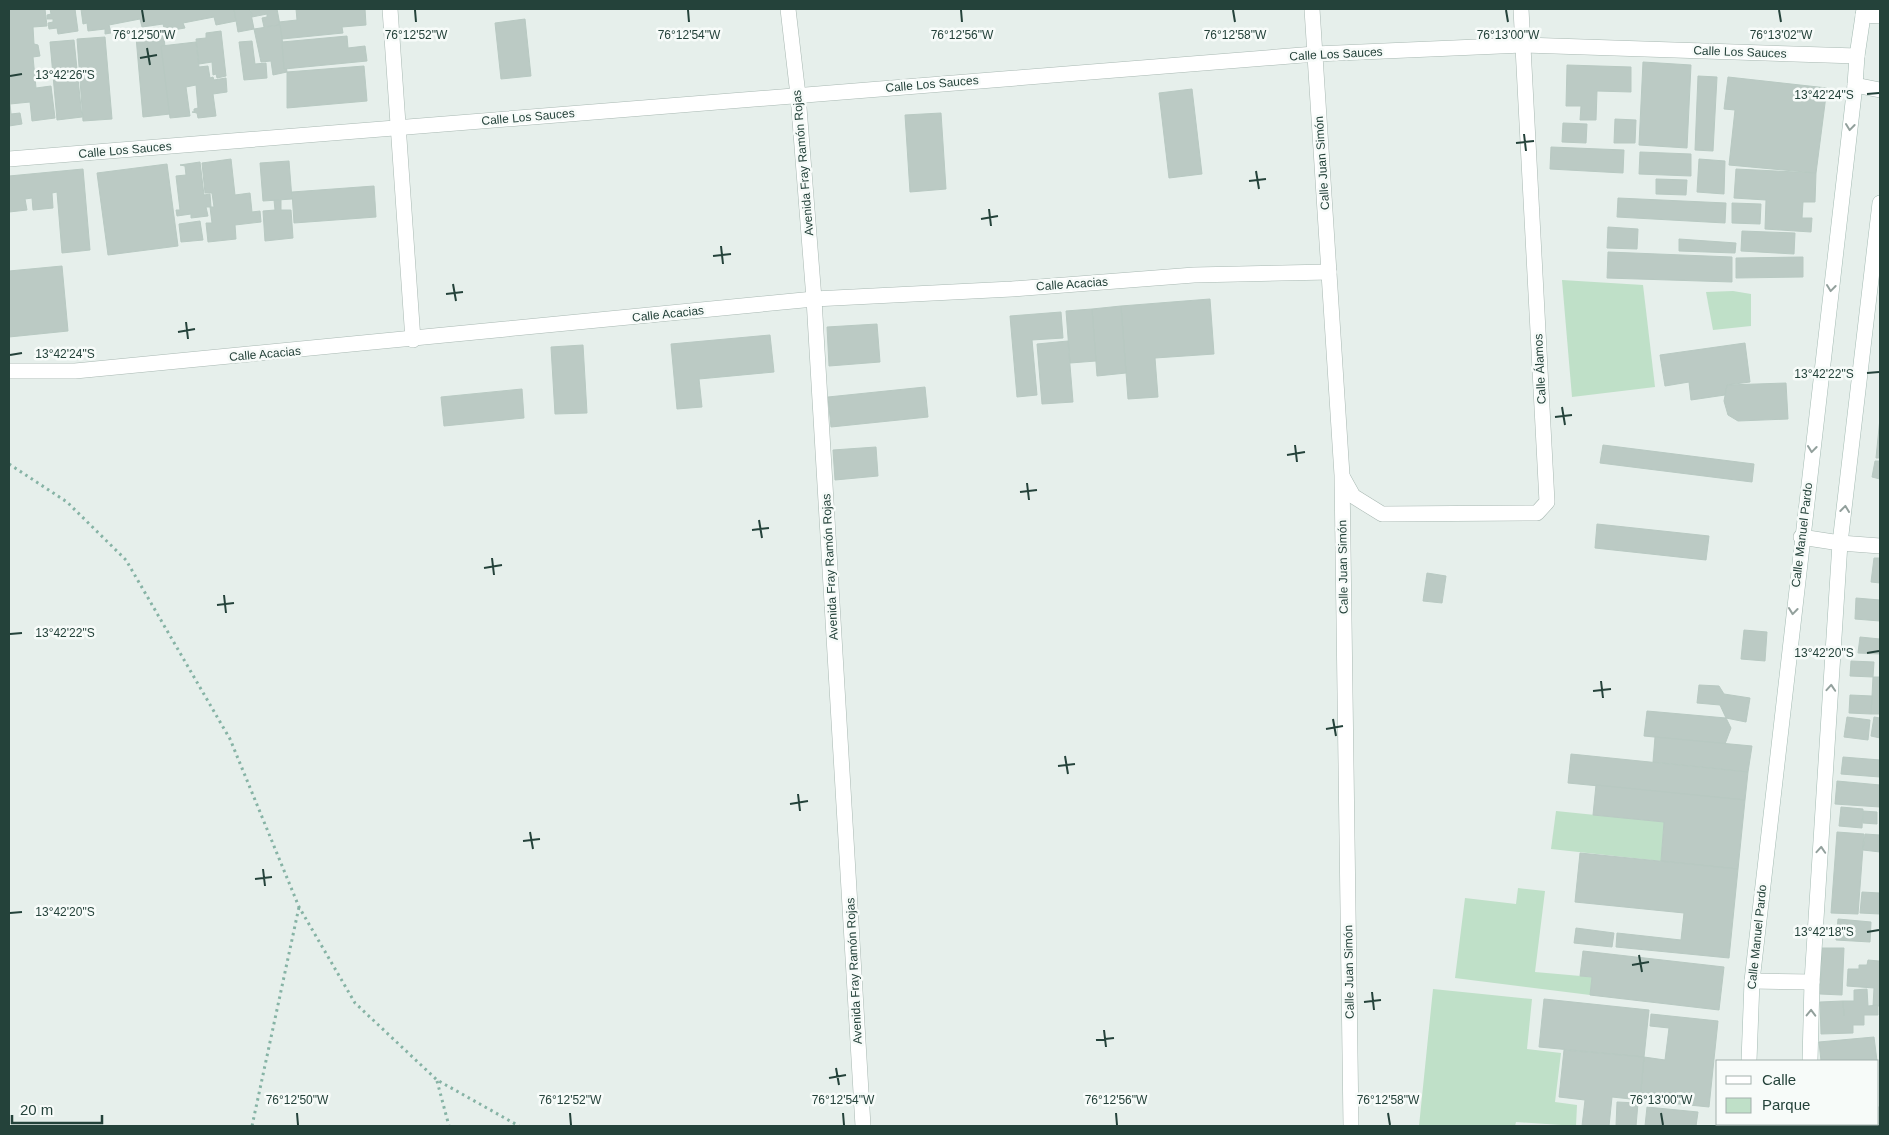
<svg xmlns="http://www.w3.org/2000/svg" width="1889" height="1135" font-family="Arial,sans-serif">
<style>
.green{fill:#bfe0c8}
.building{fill:#bbcac4;stroke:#b8c9c2}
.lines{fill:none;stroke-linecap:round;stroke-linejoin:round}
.street-casing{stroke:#a8b8b2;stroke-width:16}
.secondary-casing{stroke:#a4bbb3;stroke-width:16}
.path{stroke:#86b3a5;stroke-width:3;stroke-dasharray:2.5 4;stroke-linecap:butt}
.street{stroke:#fff;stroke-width:15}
.secondary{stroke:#fff;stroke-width:15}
.oneway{stroke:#92a09c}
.ticks{fill:none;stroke:#24423a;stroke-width:2}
.labels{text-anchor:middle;stroke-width:5;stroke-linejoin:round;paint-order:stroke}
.street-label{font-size:12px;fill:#24423a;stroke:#f7fbf9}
.ticks-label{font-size:12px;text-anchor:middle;fill:#24423a;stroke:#f7fbf9;stroke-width:5;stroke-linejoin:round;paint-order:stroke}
</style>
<rect width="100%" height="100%" fill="#e6efeb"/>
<g class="green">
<polygon points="1562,280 1643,285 1655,387 1572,397"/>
<polygon points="1733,291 1751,294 1751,326 1713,330 1706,292"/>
<polygon points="1556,811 1664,822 1661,861 1551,849"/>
<polygon points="1518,888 1545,891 1535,972 1592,977 1590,995 1455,978 1465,898 1516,904"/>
<polygon points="1433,989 1532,999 1527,1049 1561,1053 1555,1102 1577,1105 1576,1126 1516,1122 1515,1126 1419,1126"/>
</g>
<g class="building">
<polygon points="9,9 45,9 47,26 33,27 34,44 38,45 40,56 33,57 36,88 51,86 55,118 32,121 30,102 10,104 11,114 20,113 22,124 9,126"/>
<polygon points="50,9 75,9 78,31 58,34 57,28 49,29 48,23 53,22 53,19 47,19 47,15 51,14"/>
<polygon points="81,9 234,9 236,21 216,25 214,17 183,23 185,28 173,30 172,27 164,28 163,24 142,27 140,19 109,25 111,33 105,34 105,29 88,31 87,23 83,24"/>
<polygon points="234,9 250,9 254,29 238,32"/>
<polygon points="251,9 277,9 280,25 264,27 262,18 267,17 267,14 252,17"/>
<polygon points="296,9 365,9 366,25 342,27 343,33 282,39 279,22 297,20"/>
<polygon points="525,19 531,76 501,79 495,23"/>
<polygon points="280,25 287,72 273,75 271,61 261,62 254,29"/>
<polygon points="221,31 226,76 217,78 216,74 213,75 212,62 199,64 196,39 206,38 206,33"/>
<polygon points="164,35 170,114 143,117 136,37"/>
<polygon points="347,36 348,48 365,46 367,61 284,69 282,42"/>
<polygon points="105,37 112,119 83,121 77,39"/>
<polygon points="74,40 82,117 57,120 50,42"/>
<polygon points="252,41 255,64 266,63 267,78 244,80 239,42"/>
<polygon points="196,42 199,67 208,66 210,78 213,77 214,80 226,78 227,92 213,94 216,116 198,118 197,113 192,112 194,112 194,109 198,108 196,85 186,87 190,116 170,118 161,46"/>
<polygon points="1643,62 1691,65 1687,148 1639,145"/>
<polygon points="1567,65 1631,67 1631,92 1597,91 1596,120 1580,120 1581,106 1566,106"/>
<polygon points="364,66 367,101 287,108 287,72"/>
<polygon points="1698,76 1717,77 1713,151 1695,150"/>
<polygon points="1728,77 1827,88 1816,173 1729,165 1735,110 1724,109"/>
<polygon points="1192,89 1202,174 1169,178 1159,93"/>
<polygon points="941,113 946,189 910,192 905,115"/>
<polygon points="1615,119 1636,120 1635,143 1614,143"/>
<polygon points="1563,123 1587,124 1586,143 1562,142"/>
<polygon points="1551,147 1624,150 1623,173 1550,169"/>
<polygon points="1640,152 1691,154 1691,176 1639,174"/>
<polygon points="231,159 235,195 250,193 252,212 260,211 261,222 235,225 236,239 208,242 206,223 212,223 210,207 214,207 212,193 205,193 202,163"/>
<polygon points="1699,159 1725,161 1724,194 1697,192"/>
<polygon points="289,161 292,199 263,201 260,163"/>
<polygon points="200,162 204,195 210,194 211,207 206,207 208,216 191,218 191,214 177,216 176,210 180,210 176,176 186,175 185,166 180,165"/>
<polygon points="167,164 178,246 108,255 97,173"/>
<polygon points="83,169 90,250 62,253 57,192 52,193 53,208 33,210 32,198 25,199 27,210 9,212 9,176"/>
<polygon points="1736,169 1816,173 1815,202 1803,202 1802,218 1812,218 1811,232 1765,229 1766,200 1734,198"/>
<polygon points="1656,179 1687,180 1686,195 1656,194"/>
<polygon points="374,186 376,217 294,223 292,192"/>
<polygon points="1618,198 1726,203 1725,223 1617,217"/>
<polygon points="274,200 281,200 281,210 291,210 293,238 265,241 263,211 275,210"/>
<polygon points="1732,203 1761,204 1760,224 1732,223"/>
<polygon points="200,221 203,240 181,242 179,224"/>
<polygon points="1608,227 1638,229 1637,249 1607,248"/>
<polygon points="1742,231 1795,233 1794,254 1741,251"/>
<polygon points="1679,239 1736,243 1735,253 1679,251"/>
<polygon points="1608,252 1732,257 1732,282 1607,278"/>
<polygon points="1803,257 1803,277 1736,278 1736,258"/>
<polygon points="62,266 68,331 9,337 9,271"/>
<polygon points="1210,299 1214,354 1155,358 1158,397 1128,399 1121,306"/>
<polygon points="1121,306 1126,373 1097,376 1092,309"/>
<polygon points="1092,309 1096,361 1070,363 1066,311"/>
<polygon points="1061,312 1063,338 1032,340 1037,395 1017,397 1010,316"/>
<polygon points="877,324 880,362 829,366 827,327"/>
<polygon points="770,335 774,372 699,379 702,407 677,409 671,344"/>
<polygon points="1068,341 1073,402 1042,404 1037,344"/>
<polygon points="1745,343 1750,382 1727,385 1725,395 1691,400 1689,382 1665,386 1660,355"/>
<polygon points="583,345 587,413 555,414 551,347"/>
<polygon points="1786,383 1788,419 1738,421 1728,415 1724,401 1727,385"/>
<polygon points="925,387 928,417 831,427 828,397"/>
<polygon points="522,389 524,418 444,426 441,397"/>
<polygon points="1880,418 1880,458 1876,458"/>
<polygon points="1603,445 1754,464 1752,482 1600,463"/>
<polygon points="876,447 878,476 835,480 833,450"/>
<polygon points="1875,461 1880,461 1880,479 1872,477"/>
<polygon points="1597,524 1709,536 1706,560 1595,548"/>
<polygon points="1874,558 1880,558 1880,583 1871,582"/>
<polygon points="1427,573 1446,576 1442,603 1423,601"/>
<polygon points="1856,598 1880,600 1880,621 1855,619"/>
<polygon points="1744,630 1767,632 1765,661 1741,659"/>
<polygon points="1860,637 1880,639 1880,654 1858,653"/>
<polygon points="1851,661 1874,662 1873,677 1850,676"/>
<polygon points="1873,677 1880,677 1880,714 1871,714"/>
<polygon points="1699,685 1719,686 1724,694 1750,698 1746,722 1726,718 1720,705 1697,703"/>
<polygon points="1850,695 1872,696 1871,714 1849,713"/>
<polygon points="1647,711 1726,718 1731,728 1725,744 1644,736"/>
<polygon points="1847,717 1870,720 1868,740 1844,737"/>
<polygon points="1874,717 1880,718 1880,738 1871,736"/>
<polygon points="1655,737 1752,746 1748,772 1653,762"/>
<polygon points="1571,754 1748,772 1745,800 1568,783"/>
<polygon points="1843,757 1880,760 1880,777 1841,774"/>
<polygon points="1837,781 1880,785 1880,807 1835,804"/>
<polygon points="1596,785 1745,800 1738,869 1661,861 1664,822 1593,815"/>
<polygon points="1841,807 1863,809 1862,828 1839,826"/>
<polygon points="1863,811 1877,812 1877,824 1863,823"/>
<polygon points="1837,832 1864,834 1858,914 1831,913"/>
<polygon points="1865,834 1880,835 1880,852 1863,850"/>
<polygon points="1580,853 1738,869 1729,958 1616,947 1617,933 1681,940 1684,913 1575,902"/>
<polygon points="1862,892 1880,893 1880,914 1860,913"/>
<polygon points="1838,919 1871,922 1870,942 1836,940"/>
<polygon points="1576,928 1614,933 1612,947 1574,943"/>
<polygon points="1822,948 1844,948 1842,995 1820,994"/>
<polygon points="1583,951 1724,967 1719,1010 1590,995 1592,977 1580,976"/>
<polygon points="1868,960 1879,961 1880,964 1880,1006 1873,1006 1874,988 1847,986 1848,969 1859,969 1859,965 1867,965"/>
<polygon points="1867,989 1868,1006 1878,1005 1878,1015 1864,1015 1864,1025 1853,1025 1853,1033 1821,1034 1820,1002 1843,1001 1844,1016 1843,1001 1854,1001 1854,990"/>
<polygon points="1544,999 1649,1010 1644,1057 1539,1047"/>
<polygon points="1651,1014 1718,1021 1709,1107 1640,1100 1644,1057 1665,1060 1669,1028 1650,1026"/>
<polygon points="1874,1037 1877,1061 1821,1061 1819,1042"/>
<polygon points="1564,1050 1644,1057 1640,1100 1612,1097 1609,1126 1582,1126 1585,1100 1559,1097"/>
<polygon points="1617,1102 1638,1103 1636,1126 1616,1126"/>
<polygon points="1647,1107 1698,1112 1696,1126 1645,1126"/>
<polygon points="1878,1107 1880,1107 1880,1126 1829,1126 1829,1124 1878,1124"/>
</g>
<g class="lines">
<defs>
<g id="street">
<polyline points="390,9 413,340"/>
<polyline points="788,9 798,95 814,299 863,1126"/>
<polyline points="1312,9 1342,475 1351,1126"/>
<polyline points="1863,15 1880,16"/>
<polyline points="1855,85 1880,90"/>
<polyline points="9,159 1315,54 1523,45 1857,56"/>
<polyline points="9,371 75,371 814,299 1012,289 1194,275 1329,272"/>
<polyline points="1343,478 1353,496 1382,514 1537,513 1547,502 1521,9"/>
<polyline points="1801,537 1840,543 1880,546"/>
<polyline points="1752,981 1812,982"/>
</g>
<g id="secondary">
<polyline points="1749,1061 1752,981 1855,85 1857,56 1864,9"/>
<polyline points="1810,1061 1812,982 1840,543 1880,203"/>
<polyline points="1746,1126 1746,1124"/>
<polyline points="1809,1126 1809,1124"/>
</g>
</defs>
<use href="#street" class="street-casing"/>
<use href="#secondary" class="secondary-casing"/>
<g class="path">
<polyline points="9,464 67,502 126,560 230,739 299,907 355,1003 437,1080 519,1126"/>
<polyline points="437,1081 449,1126"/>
<polyline points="252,1126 299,907"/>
</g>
<use href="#street" class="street"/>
<use href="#secondary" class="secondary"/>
</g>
<defs><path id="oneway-chevron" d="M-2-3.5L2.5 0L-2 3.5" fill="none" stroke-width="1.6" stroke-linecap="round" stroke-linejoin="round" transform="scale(1.25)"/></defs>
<g class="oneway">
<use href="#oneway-chevron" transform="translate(1850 127) rotate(97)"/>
<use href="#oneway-chevron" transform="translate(1831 288) rotate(97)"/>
<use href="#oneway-chevron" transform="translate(1812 449) rotate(97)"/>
<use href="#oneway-chevron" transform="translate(1845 509) rotate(-83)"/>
<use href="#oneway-chevron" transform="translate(1793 611) rotate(96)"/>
<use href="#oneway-chevron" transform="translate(1831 688) rotate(-86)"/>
<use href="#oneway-chevron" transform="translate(1821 850) rotate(-86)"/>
<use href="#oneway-chevron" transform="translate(1811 1013) rotate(-89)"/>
</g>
<path class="ticks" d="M 142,10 L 144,22M 415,10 L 416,22M 688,10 L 689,22M 961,10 L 962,22M 1233,10 L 1235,22M 1506,10 L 1508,22M 1779,10 L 1781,22M 147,48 L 150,65M 140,58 L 157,55M 10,76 L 22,74M 1867,94 L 1879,93M 1524,134 L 1526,151M 1516,143 L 1534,141M 1256,171 L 1259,189M 1249,181 L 1266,179M 989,209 L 991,226M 981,219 L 998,216M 721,246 L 723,264M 713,256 L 731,254M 453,284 L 456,301M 446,294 L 463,292M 186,322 L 188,339M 178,332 L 195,329M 10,355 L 22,353M 1867,373 L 1879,372M 1562,407 L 1565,425M 1555,417 L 1572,415M 1295,445 L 1297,462M 1287,455 L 1305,452M 1027,483 L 1029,500M 1020,492 L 1037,490M 759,520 L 762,538M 752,530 L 769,528M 492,558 L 494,575M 484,568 L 502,565M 224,595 L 226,613M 217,605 L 234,603M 10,634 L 22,633M 1867,653 L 1879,651M 1601,681 L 1603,698M 1593,691 L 1611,689M 1333,719 L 1336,736M 1326,729 L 1343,726M 1065,756 L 1068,774M 1058,766 L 1075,764M 798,794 L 800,811M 790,804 L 808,801M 530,832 L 533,849M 523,841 L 540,839M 263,869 L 265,886M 255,879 L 272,877M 10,913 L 22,912M 1867,932 L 1879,930M 1639,955 L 1642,972M 1632,965 L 1649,962M 1372,992 L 1374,1010M 1364,1002 L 1381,1000M 1104,1030 L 1106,1047M 1096,1040 L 1114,1038M 836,1068 L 839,1085M 829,1078 L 846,1075M 297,1113 L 298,1125M 570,1113 L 571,1125M 843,1113 L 844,1125M 1116,1113 L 1117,1125M 1388,1113 L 1390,1125M 1661,1113 L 1663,1125"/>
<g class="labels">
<g class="street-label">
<text transform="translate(1740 52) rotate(2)" y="4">Calle Los Sauces</text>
<text transform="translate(1336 54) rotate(-3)" y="4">Calle Los Sauces</text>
<text transform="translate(932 84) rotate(-5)" y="4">Calle Los Sauces</text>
<text transform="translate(528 117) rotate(-5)" y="4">Calle Los Sauces</text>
<text transform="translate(125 150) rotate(-5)" y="4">Calle Los Sauces</text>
<text transform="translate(803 163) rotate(-95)" y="4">Avenida Fray Ramón Rojas</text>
<text transform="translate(1322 163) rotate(-94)" y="4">Calle Juan Simón</text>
<text transform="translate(1072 284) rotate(-4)" y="4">Calle Acacias</text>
<text transform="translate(668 314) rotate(-6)" y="4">Calle Acacias</text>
<text transform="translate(265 354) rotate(-5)" y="4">Calle Acacias</text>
<text transform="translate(1540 369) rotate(-93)" y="4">Calle Álamos</text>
<text transform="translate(1802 535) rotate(-83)" y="4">Calle Manuel Pardo</text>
<text transform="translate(830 567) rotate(-93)" y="4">Avenida Fray Ramón Rojas</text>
<text transform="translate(1343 567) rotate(-91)" y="4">Calle Juan Simón</text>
<text transform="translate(1757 937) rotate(-84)" y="4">Calle Manuel Pardo</text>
<text transform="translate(854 971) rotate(-93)" y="4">Avenida Fray Ramón Rojas</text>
<text transform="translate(1349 972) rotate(-91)" y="4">Calle Juan Simón</text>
</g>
</g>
<g class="ticks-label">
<text x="144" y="39">76°12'50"W</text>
<text x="416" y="39">76°12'52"W</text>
<text x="689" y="39">76°12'54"W</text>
<text x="962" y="39">76°12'56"W</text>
<text x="1235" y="39">76°12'58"W</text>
<text x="1508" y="39">76°13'00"W</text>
<text x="1781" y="39">76°13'02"W</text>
<text x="65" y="79">13°42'26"S</text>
<text x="1824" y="99">13°42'24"S</text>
<text x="65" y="358">13°42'24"S</text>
<text x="1824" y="378">13°42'22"S</text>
<text x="65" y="637">13°42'22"S</text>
<text x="1824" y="657">13°42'20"S</text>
<text x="65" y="916">13°42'20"S</text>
<text x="1824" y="936">13°42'18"S</text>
<text x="297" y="1104">76°12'50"W</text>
<text x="570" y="1104">76°12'52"W</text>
<text x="843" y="1104">76°12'54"W</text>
<text x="1116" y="1104">76°12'56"W</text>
<text x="1388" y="1104">76°12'58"W</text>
<text x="1661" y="1104">76°13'00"W</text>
</g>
<rect width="1889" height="1135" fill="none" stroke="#24423a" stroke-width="20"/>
<rect x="1716" y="1060" width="162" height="65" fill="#f7fbf9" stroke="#a3b1ad"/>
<rect x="1726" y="1076" width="25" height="8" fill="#ffffff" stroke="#a3b1ad"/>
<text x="1762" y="1085" font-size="15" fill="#24423a">Calle</text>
<rect x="1726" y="1098" width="25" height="15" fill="#bfe0c8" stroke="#a3b1ad"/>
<text x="1762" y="1110" font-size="15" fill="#24423a">Parque</text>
<path d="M12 1115v8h90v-8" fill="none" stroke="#24423a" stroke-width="2.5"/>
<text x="20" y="1115" font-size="15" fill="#24423a" stroke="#f7fbf9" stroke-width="4" paint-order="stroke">20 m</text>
</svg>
